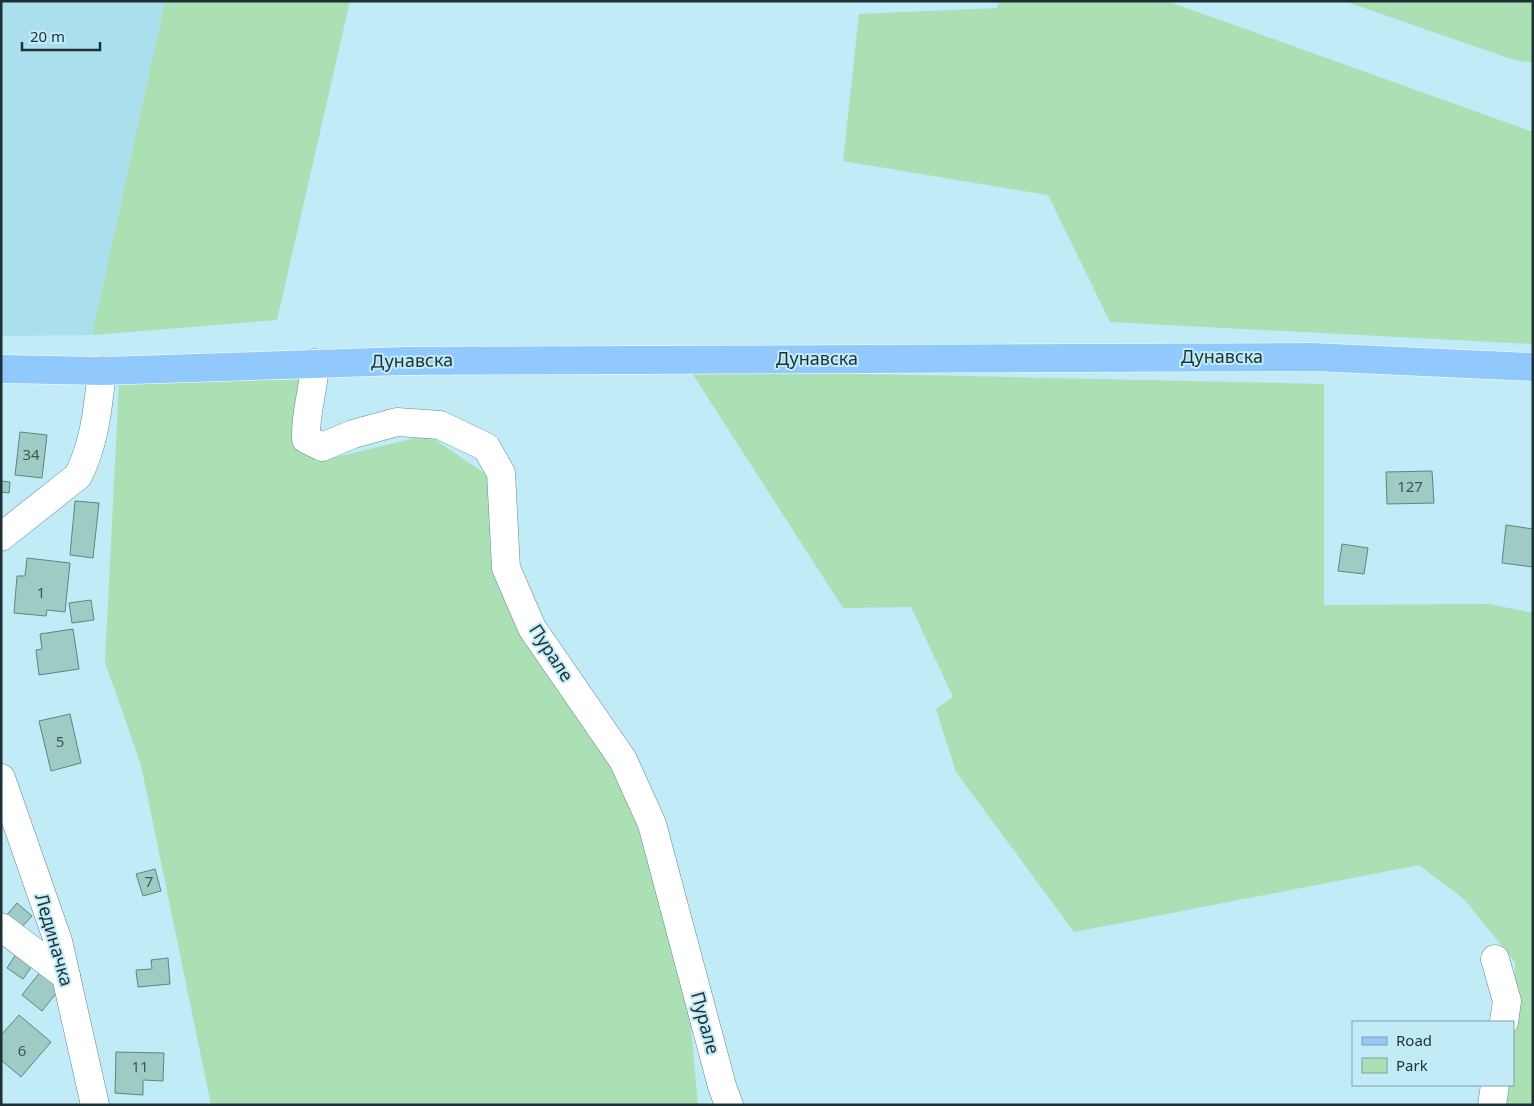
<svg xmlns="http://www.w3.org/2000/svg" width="1534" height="1106" font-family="'Noto Sans',sans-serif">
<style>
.built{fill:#abdfee}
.green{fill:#aae0b4}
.building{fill:#9ecbc3;stroke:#5c8780}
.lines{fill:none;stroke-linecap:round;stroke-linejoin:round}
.minor-casing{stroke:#628a95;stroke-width:29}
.major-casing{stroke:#fff;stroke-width:29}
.minor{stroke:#fff;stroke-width:28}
.major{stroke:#92c9fd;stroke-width:28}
.labels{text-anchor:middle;stroke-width:4;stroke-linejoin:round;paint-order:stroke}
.number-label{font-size:15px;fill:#3f5758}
.street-label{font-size:18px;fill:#1f3034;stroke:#c0ebf7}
</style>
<rect width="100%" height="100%" fill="#c0ebf7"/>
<polygon class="built" points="1,1 165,1 92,335 1,336"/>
<g class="green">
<polygon points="165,1 350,1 277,320 92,335"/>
<polygon points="999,1 1167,1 1533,132 1533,344 1110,322 1048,195 843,161 859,14 997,8"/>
<polygon points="1344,1 1533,1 1533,63 1514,60"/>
<polygon points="690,370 1324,384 1324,605 1489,604 1533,613 1533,1105 1504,1105 1506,1085 1513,1085 1515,962 1464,899 1419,865 1074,932 956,772 936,709 953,697 911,607 843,608"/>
<polygon points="324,379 315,462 428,435 493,479 505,595 626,787 689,1006 698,1105 211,1105 141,765 105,662 119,383"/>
</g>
<g class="building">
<polygon points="20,432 47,435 42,478 15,475"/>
<polygon points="1432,471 1434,503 1387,504 1386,472"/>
<polygon points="1,481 10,482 9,493 1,492"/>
<polygon points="75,501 99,503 93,558 70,555"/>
<polygon points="1506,525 1533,529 1533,567 1502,563"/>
<polygon points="1342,544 1368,548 1364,574 1338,571"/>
<polygon points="27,558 70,563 65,612 47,610 46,616 14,613 17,576 25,576"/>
<polygon points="91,600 94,620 72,623 69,603"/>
<polygon points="73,629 79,669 39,675 36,650 42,649 40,634"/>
<polygon points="70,714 81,763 51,771 39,721"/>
<polygon points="155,869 161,891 143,896 136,874"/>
<polygon points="17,903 32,916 19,930 5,917"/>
<polygon points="18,951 34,963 23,979 7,968"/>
<polygon points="168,958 170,984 138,987 136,970 152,969 151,960"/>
<polygon points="41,971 61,987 42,1011 22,995"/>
<polygon points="19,1015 51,1042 21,1077 1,1060 1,1035"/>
<polygon points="116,1052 164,1053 163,1081 143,1080 143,1095 115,1093"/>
</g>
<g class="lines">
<defs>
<g id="minor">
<path d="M 315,363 C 314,389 305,412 306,439 L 322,447 L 353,434 L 397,422 L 440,425 L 486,447 L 501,473 L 506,568 L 532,628 L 623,760 L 652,824 L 722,1086 L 729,1105"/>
<path d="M 1,537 L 78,476 C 95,443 98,406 102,371"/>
<polyline points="1,778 58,941 95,1105"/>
<polyline points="1,927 66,976"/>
<polyline points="1495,959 1507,1001 1504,1022"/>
<polyline points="1492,1105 1495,1085"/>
</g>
<polyline id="major" points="1,369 102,371 404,361 1313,357 1533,367"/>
</defs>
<use href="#minor" class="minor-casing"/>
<use href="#major" class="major-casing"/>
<use href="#minor" class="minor"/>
<use href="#major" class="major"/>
</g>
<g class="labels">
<g class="number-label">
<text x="31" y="460">34</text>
<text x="1410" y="492">127</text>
<text x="41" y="598">1</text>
<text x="60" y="747">5</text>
<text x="149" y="887">7</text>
<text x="22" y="1056">6</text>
<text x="140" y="1072">11</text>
</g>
<g class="street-label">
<text x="1222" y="363">Дунавска</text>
<text x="817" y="365">Дунавска</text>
<text transform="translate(412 361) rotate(-1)" y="6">Дунавска</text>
<text transform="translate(551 653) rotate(57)" y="6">Пурале</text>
<text transform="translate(54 940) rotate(74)" y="6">Лединачка</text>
<text transform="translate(705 1023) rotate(75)" y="6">Пурале</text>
</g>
</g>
<rect width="1534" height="1106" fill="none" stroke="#1f3034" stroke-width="5"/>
<rect x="1352" y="1021" width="162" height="65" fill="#c0ebf7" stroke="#80a0a9"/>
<rect x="1362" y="1037" width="25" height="8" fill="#92c9fd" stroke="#80a0a9"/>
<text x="1396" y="1046" font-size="15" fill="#1f3034">Road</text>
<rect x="1362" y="1058" width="25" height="15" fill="#aae0b4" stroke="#80a0a9"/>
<text x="1396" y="1071" font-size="15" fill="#1f3034">Park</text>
<path d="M22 42v8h78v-8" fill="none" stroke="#1f3034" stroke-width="2.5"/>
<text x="30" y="42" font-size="15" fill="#1f3034" stroke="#c0ebf7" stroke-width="4" paint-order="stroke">20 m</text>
</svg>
